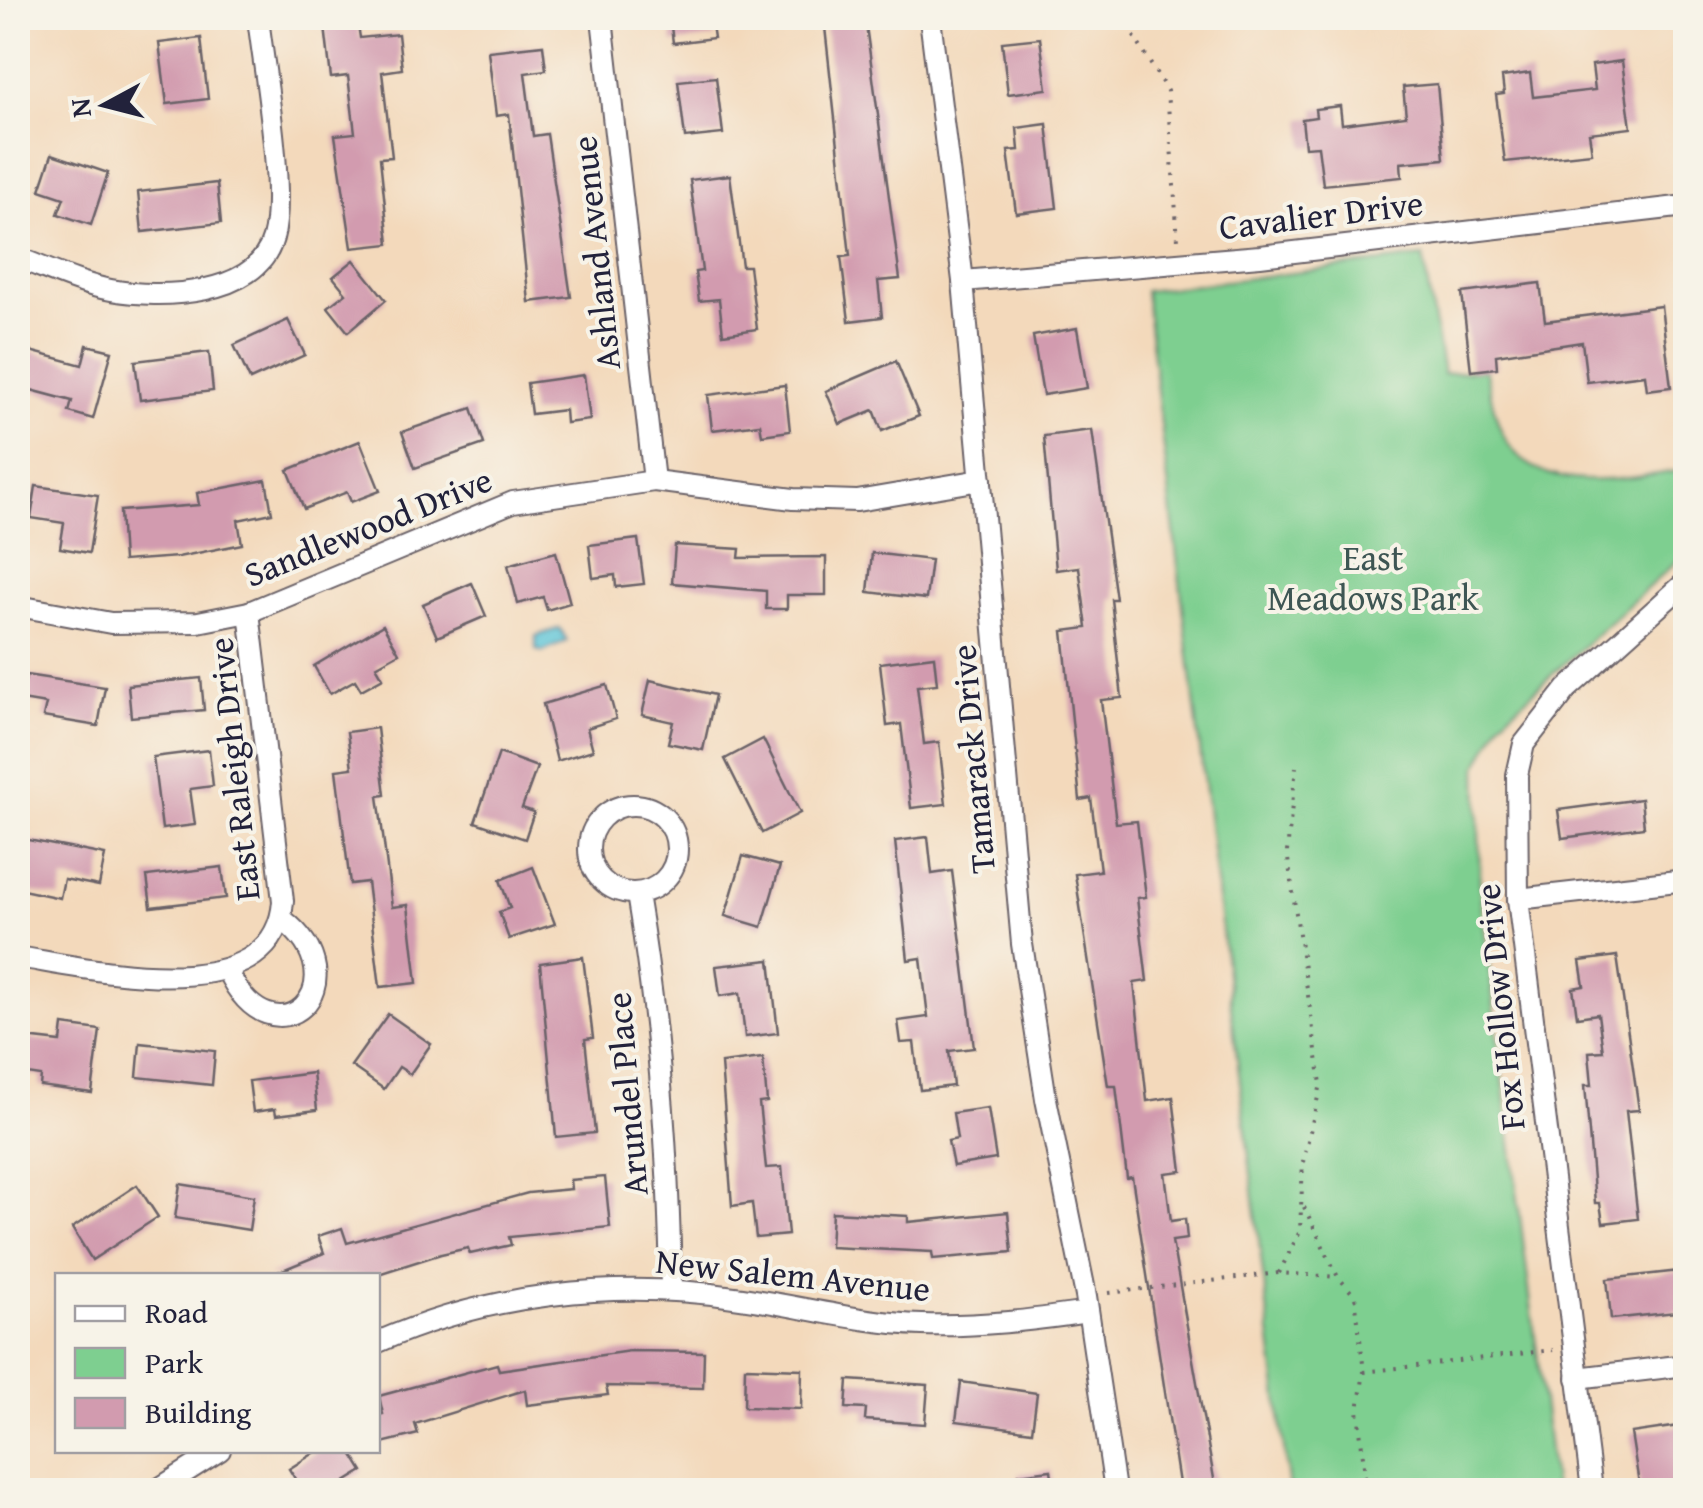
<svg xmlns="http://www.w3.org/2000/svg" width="1703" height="1508" font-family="'Gentium Book Plus',serif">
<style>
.green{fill:#7ecf90;stroke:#507866;stroke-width:2.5}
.water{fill:#5bc4d7;stroke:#3e7389;stroke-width:2.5}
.building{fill:#d29baf}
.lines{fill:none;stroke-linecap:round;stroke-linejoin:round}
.minor-casing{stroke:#6b6268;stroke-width:24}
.path{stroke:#6b6268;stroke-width:4;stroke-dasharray:2.5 8;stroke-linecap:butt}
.minor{stroke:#fff;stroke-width:20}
.labels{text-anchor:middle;stroke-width:8;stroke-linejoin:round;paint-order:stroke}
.street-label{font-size:35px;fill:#22223b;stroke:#f7f3e8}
.park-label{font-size:35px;fill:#3e5654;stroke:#f7f3e8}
</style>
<rect width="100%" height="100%" fill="#f7f3e8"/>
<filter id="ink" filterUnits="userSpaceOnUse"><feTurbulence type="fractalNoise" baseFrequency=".01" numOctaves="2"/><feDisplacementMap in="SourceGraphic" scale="20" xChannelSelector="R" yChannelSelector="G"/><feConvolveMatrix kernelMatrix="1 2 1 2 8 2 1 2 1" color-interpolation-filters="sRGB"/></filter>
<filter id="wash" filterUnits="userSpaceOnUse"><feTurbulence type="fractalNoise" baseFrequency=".0048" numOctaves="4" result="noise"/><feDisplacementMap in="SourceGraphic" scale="40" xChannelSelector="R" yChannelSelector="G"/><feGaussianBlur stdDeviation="2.25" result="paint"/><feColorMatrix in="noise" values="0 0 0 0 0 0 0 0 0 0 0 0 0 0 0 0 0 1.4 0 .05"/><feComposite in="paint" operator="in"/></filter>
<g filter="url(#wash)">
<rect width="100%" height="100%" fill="#f3d9bb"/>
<path class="green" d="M 1423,257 L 1443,374 L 1485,369 C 1490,389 1493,411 1501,430 C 1531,502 1628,478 1685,470 L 1685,554 L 1501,721 L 1478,766 L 1480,893 L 1554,1490 L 1289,1490 L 1145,291 Z"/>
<polygon class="water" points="560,628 567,641 543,652 536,650 536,636"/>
<g id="blocks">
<g class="building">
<polygon points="324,18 357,18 360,38 398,34 402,69 382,72 392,157 380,158 389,244 352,248 335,135 355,133 348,76 331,78"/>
<polygon points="670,18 711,18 714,38 673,43"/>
<polygon points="824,18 865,18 900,279 878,281 882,317 849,321 841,257 850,256"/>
<polygon points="201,38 208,99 167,104 159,43"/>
<polygon points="1040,38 1047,89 1008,94 1002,42"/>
<polygon points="543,45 546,70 525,73 533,136 547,134 571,297 529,302 509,114 496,116 488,51"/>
<polygon points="1622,61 1631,128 1589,133 1592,153 1505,162 1496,95 1504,94 1502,77 1530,73 1533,97 1595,90 1592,65"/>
<polygon points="716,77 723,134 685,138 678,81"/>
<polygon points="1437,84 1444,159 1401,163 1402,177 1323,185 1318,146 1305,147 1302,119 1316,117 1315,109 1340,106 1342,124 1406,116 1403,87"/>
<polygon points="1047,124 1057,208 1016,213 1008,151 1019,150 1017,128"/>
<polygon points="52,154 108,173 91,225 58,214 64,198 40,190"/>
<polygon points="730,175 742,266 749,266 757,329 723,334 719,299 699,301 695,272 702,271 690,180"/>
<polygon points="217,183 221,223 142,232 138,192"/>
<polygon points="354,260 386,300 348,332 328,307 346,293 333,277"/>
<polygon points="1540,283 1545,321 1661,306 1671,387 1647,390 1645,375 1587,382 1582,342 1496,355 1497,368 1471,371 1462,293"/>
<polygon points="288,320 305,355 250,380 234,345"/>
<polygon points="1077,328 1087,388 1043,395 1033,336"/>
<polygon points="87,345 112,351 93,419 69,412 72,401 20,387 30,351 82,365"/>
<polygon points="209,352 213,391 140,400 135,361"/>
<polygon points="896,361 919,416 882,431 874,410 840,424 826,391"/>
<polygon points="584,375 590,420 566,423 565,410 531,414 527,383"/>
<polygon points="785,385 790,431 762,435 760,424 712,430 708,395"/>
<polygon points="472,408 484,444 415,468 402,432"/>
<polygon points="1092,430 1116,599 1111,599 1122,698 1101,700 1116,823 1137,821 1146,897 1137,898 1147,981 1134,983 1147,1101 1173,1097 1182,1171 1165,1173 1171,1221 1185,1219 1187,1239 1172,1241 1216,1490 1180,1490 1132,1177 1127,1178 1116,1086 1108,1086 1075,874 1100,871 1091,798 1080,800 1063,631 1087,628 1079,567 1056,570 1044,436"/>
<polygon points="360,441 380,491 351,502 347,492 304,509 288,470"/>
<polygon points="266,480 272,513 238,520 242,544 178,557 123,561 120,511 199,505 197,493"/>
<polygon points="36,486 98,495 89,553 60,548 64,523 31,518"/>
<polygon points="638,539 644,584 616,587 615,575 593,578 589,545"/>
<polygon points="675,545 740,549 739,558 826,557 826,595 787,595 787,609 766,609 766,591 672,583"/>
<polygon points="556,552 570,603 547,610 543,597 518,604 508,565"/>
<polygon points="872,553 931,560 926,599 868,592"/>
<polygon points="472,583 486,616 437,637 423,604"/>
<polygon points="383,625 399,653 376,666 383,678 361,690 355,680 330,694 314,666"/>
<polygon points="934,656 937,684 917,686 924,744 939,742 946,804 911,808 901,724 887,726 880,663"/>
<polygon points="26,675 105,687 98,726 43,717 46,704 22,700"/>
<polygon points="201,678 204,710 131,717 128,685"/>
<polygon points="650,680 715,695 703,750 668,743 673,722 642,715"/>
<polygon points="607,685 616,719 587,728 593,750 557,761 543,704"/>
<polygon points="377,728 385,795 378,796 392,907 408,905 417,983 380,987 367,882 350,884 336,770 352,768 347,732"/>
<polygon points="763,739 800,813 762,833 725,759"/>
<polygon points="209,750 213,786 190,789 195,825 162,829 153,757"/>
<polygon points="499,753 537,767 522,808 534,812 525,839 475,822"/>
<polygon points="1641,799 1644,827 1562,838 1558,810"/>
<polygon points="928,837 932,874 952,871 974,1048 949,1051 953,1086 920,1090 914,1042 901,1043 898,1021 928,1017 921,958 908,960 895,841"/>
<polygon points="18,838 105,855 99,886 64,879 60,898 18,889"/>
<polygon points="743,856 780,866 762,927 725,916"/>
<polygon points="222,867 226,898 151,907 147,876"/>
<polygon points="533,867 555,924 509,939 499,912 510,908 500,880"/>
<polygon points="1617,956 1639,1110 1626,1111 1638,1219 1603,1223 1600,1203 1595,1203 1585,1085 1592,1085 1589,1052 1603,1051 1598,1014 1577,1017 1573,988 1584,986 1580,961"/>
<polygon points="583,957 593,1038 585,1039 595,1133 556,1137 540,963"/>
<polygon points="770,960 778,1033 745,1037 740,993 720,996 716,966"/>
<polygon points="388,1014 431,1044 410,1074 399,1067 384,1089 351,1066"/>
<polygon points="63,1025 100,1030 92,1093 40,1086 41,1076 21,1073 25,1038 61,1042"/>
<polygon points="140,1043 215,1051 212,1085 137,1077"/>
<polygon points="763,1058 767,1102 759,1103 766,1168 782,1167 788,1235 756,1238 752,1203 732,1206 721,1063"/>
<polygon points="313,1073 317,1110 276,1115 275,1109 253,1112 249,1081"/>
<polygon points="988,1108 996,1159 953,1166 948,1141 957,1139 953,1113"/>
<polygon points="605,1177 610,1227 509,1237 511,1245 470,1254 468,1248 441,1254 372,1276 268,1276 324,1253 318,1236 342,1228 347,1243 528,1193 571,1189 570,1180"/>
<polygon points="180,1184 254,1196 249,1230 175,1218"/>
<polygon points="137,1185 158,1217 92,1260 72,1228"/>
<polygon points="832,1212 908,1216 908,1222 1008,1212 1012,1252 933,1259 932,1252 830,1247"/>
<polygon points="1680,1271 1680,1279 1686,1279 1686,1311 1611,1319 1607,1279"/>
<polygon points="630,1351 704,1352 703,1388 606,1386 608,1395 527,1405 525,1390 415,1424 418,1434 378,1444 378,1415 383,1414 379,1396 497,1364 499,1370"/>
<polygon points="745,1367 802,1369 801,1409 744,1407"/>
<polygon points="848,1380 928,1385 925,1424 865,1420 866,1409 846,1408"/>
<polygon points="961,1382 1037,1393 1032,1431 956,1421"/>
<polygon points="1686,1425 1686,1489 1640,1490 1631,1433"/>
<polygon points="319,1450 350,1450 363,1471 332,1490 302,1490 289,1469"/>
<polygon points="1051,1470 1054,1490 1021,1490 1019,1474"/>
</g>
</g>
</g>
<g filter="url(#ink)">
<use href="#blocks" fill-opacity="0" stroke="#6b6268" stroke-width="2.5"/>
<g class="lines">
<defs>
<g id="minor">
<polyline points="602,18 654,481"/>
<polyline points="930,18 963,281 1022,944 1046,1099 1086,1296 1115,1490"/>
<path d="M 18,258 C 48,269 79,284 111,290 C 159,299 257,297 273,238 C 286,192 264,69 258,18"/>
<polyline points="963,281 1260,256 1686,206"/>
<polyline points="18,606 111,623 198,622 249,612 513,502 654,481 793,499 857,501 981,480"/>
<circle cx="633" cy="849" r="44"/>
<path d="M 637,894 C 659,1024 669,1158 671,1290"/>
<polyline points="1518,899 1686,880"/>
<path d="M 18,957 C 89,968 275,1014 283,901 L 249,612"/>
<path d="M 227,970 C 274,1071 365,983 282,919"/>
<path d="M 378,1342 C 489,1293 614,1280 734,1297 C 796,1305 860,1323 922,1325 C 978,1327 1033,1320 1088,1312"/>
<polyline points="1577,1378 1686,1365"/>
<polyline points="157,1490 220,1450"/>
<polyline points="1592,1490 1518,899 1517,775 1524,744 1567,689 1686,582"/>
</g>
</defs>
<use href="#minor" class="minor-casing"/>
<g class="path">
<polyline points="1123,18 1167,91 1178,240"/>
<polyline points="1304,1207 1338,1277 1355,1296 1364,1372 1358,1410 1365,1476"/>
<polyline points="1279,1273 1300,1231 1303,1162 1321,1084 1287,852 1296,767"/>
<polyline points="1109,1293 1279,1273 1338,1277"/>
<polyline points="1364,1372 1553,1350"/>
</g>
<use href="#minor" class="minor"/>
</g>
</g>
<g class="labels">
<g class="street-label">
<text transform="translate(1321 215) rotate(-7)" y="12">Cavalier Drive</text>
<text transform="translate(596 253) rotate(-96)" y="12">Ashland Avenue</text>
<text transform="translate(368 527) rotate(-22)" y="12">Sandlewood Drive</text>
<text transform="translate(973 759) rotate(-95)" y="12">Tamarack Drive</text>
<text transform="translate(234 769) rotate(-96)" y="12">East Raleigh Drive</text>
<text transform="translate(1500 1007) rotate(-96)" y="12">Fox Hollow Drive</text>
<text transform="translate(627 1094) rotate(-95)" y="12">Arundel Place</text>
<text transform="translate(793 1275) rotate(6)" y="12">New Salem Avenue</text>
</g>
<g class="park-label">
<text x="1373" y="570">East<tspan x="1373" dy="40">Meadows Park</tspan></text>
</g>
</g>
<rect width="1703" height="1508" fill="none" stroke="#f7f3e8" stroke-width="60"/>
<rect x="55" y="1273" width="325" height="180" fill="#f7f3e8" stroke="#a29fa3" stroke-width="2.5"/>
<rect x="75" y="1306" width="50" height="15" fill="#ffffff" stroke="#a29fa3" stroke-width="2.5"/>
<text x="145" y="1323" font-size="30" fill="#22223b">Road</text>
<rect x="75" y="1348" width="50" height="30" fill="#7ecf90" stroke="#a29fa3" stroke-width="2.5"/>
<text x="145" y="1373" font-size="30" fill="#22223b">Park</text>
<rect x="75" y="1398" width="50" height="30" fill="#d29baf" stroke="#a29fa3" stroke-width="2.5"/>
<text x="145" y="1423" font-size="30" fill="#22223b">Building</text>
<g transform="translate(105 105) rotate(263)" stroke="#f7f3e8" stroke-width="8" paint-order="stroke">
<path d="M0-8L18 38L0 25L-18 38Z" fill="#22223b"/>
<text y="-15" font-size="28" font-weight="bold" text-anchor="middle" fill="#22223b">N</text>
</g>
</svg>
